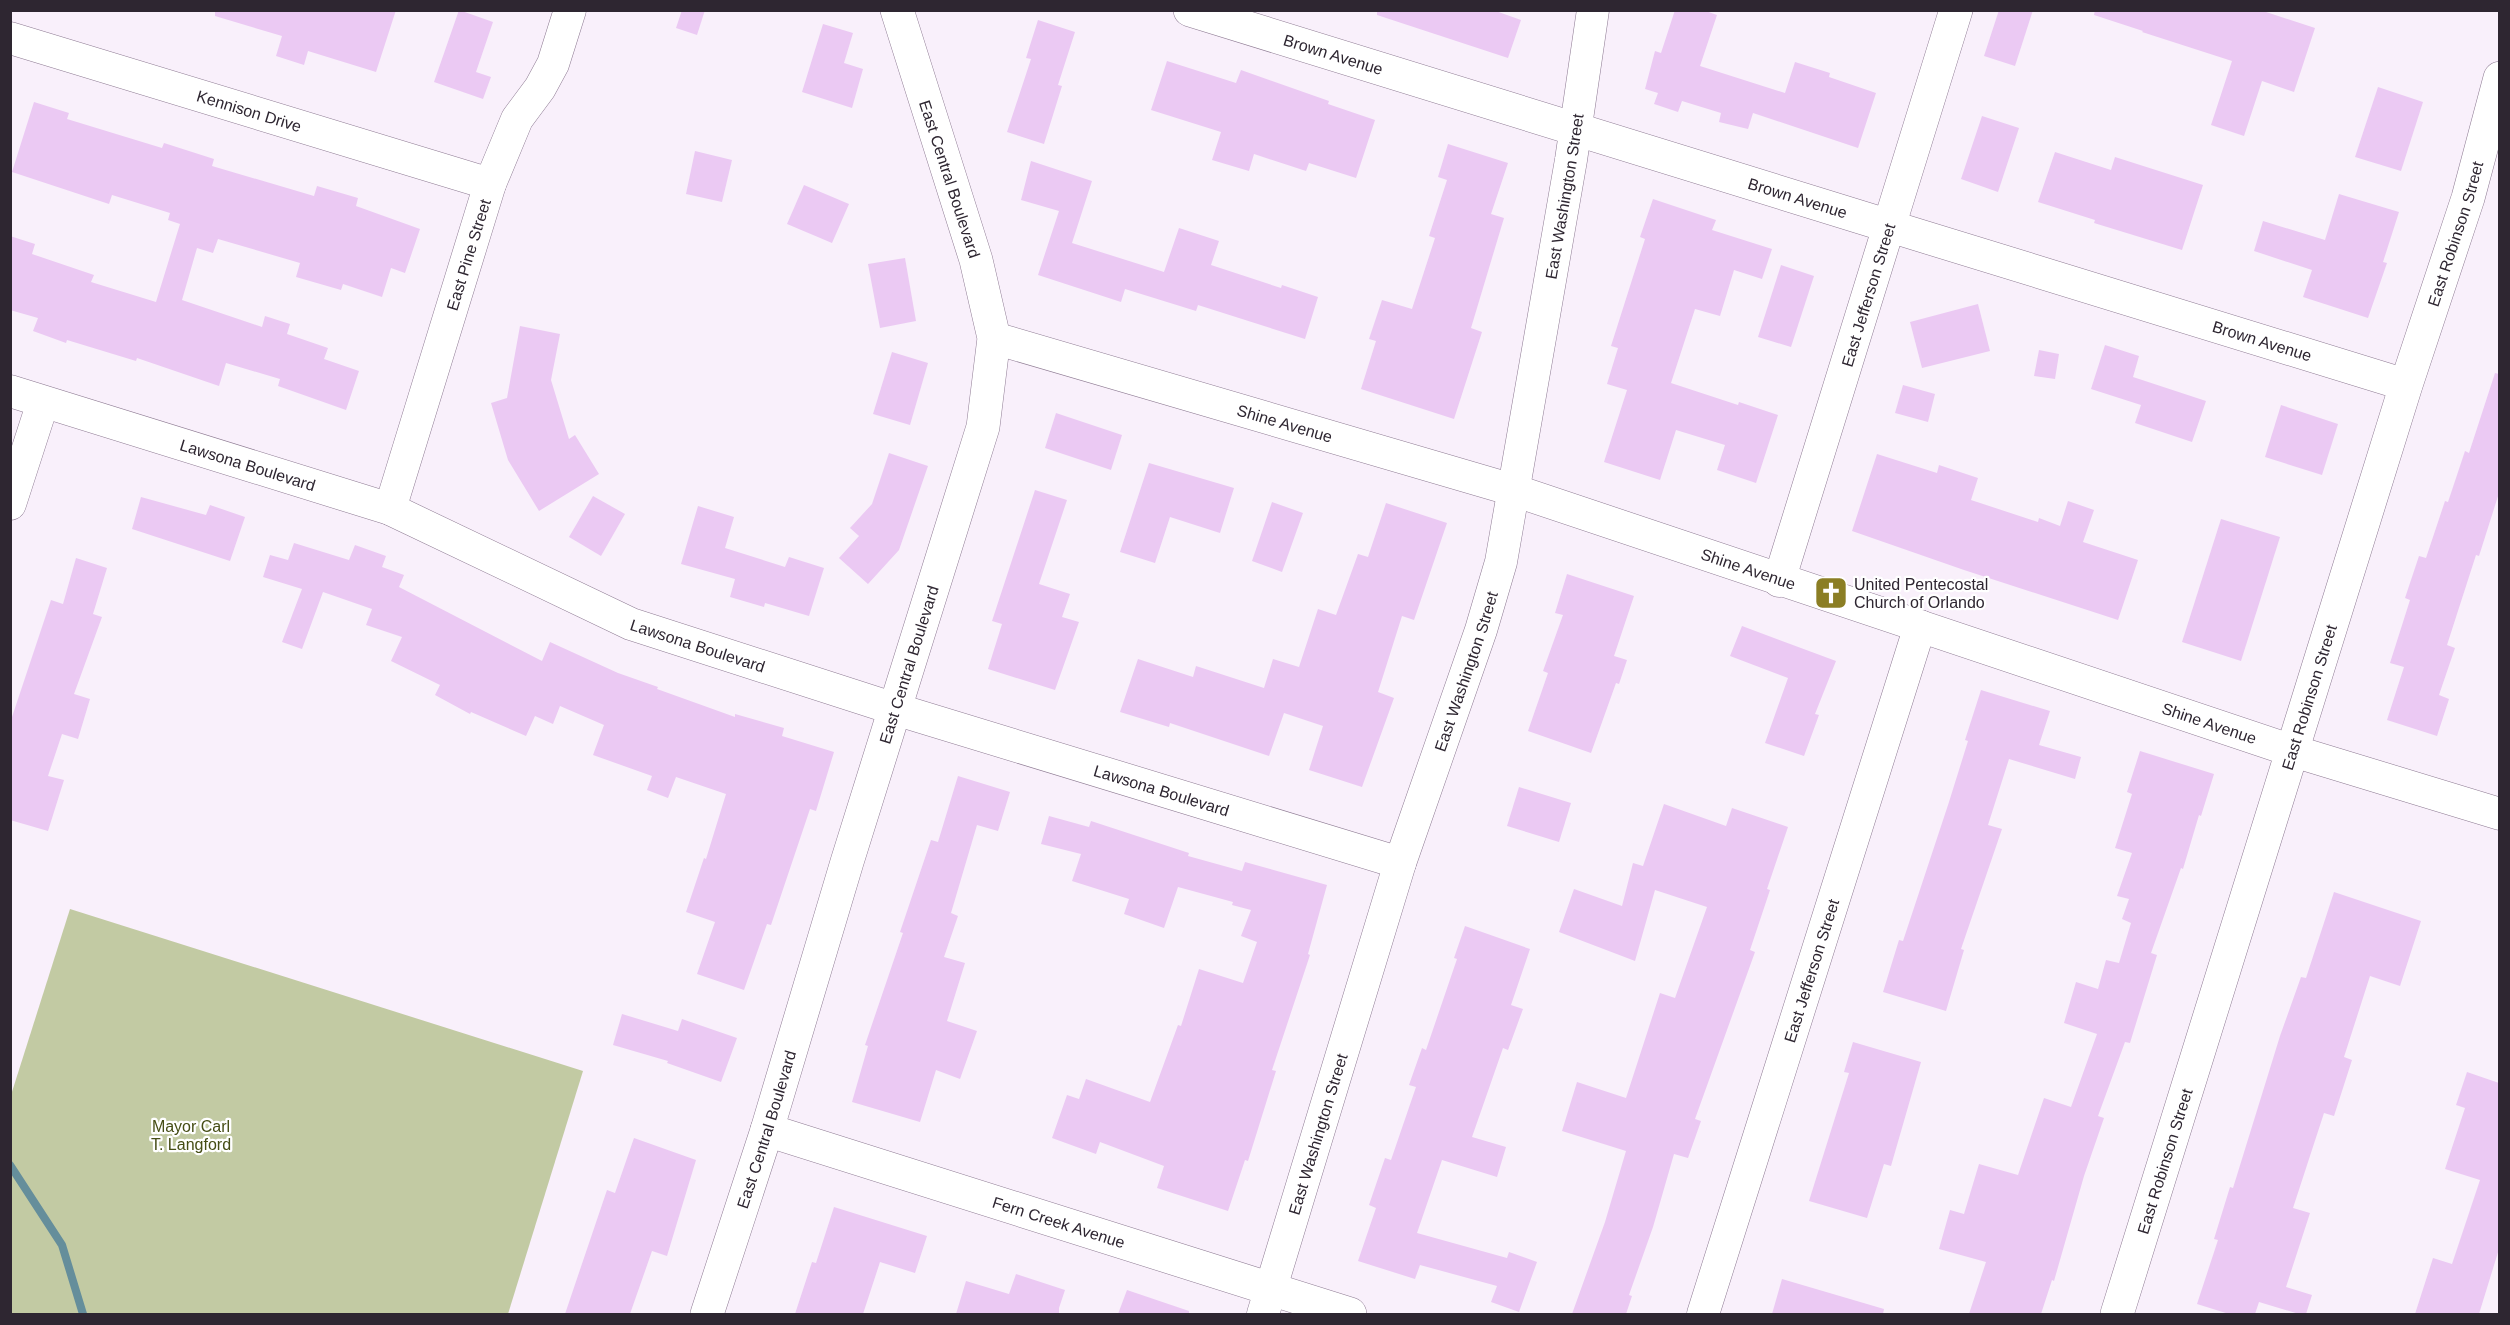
<svg xmlns="http://www.w3.org/2000/svg" width="2510" height="1325" font-family="Arial,sans-serif">
<style>
.green{fill:#c2caa3}
.lines{fill:none;stroke-linecap:round;stroke-linejoin:round}
.stream{stroke:#658e9b;stroke-width:8}
.building{fill:#ebc9f3}
.minor-casing{stroke:#8e7b93;stroke-width:33}
.tertiary-casing{stroke:#8e7b93;stroke-width:34}
.secondary-casing{stroke:#8e7b93;stroke-width:34}
.minor{stroke:#fff;stroke-width:32}
.tertiary{stroke:#fff;stroke-width:33}
.secondary{stroke:#fff;stroke-width:33}
.labels{text-anchor:middle;stroke-width:4.5;stroke-linejoin:round;paint-order:stroke}
.street-label{font-size:16px;fill:#2e2631;stroke:#fff}
.poi-label{font-size:16px;fill:#2e2631;stroke:#fff;text-anchor:start}
.park-label{font-size:16px;fill:#454d15;stroke:#fff}
</style>
<rect width="100%" height="100%" fill="#f9f0fb"/>
<polygon class="green" points="70,909 583,1071 508,1314 11,1314 11,1095"/>
<g class="lines">
<polyline class="stream" points="10,1165 62,1245 83,1314"/>
</g>
<g class="building">
<polygon points="215,10 396,10 376,72 308,51 304,65 276,56 282,36 215,16"/>
<polygon points="459,10 493,22 476,72 491,77 483,99 434,82"/>
<polygon points="682,10 705,10 697,35 676,28"/>
<polygon points="1377,10 1493,10 1521,20 1508,58 1377,15"/>
<polygon points="1675,10 1703,10 1717,15 1700,66 1785,93 1795,62 1830,73 1829,77 1876,93 1858,148 1753,113 1748,129 1719,122 1721,113 1682,101 1678,112 1654,104 1658,93 1645,89 1655,51 1661,53"/>
<polygon points="1999,10 2033,10 2015,66 1984,56"/>
<polygon points="2095,10 2260,10 2315,28 2294,92 2262,81 2244,136 2211,125 2232,61 2142,32 2143,31 2094,15"/>
<polygon points="1038,20 1075,32 1058,85 1062,86 1044,144 1007,132 1031,59 1026,58"/>
<polygon points="823,24 853,33 844,63 863,69 852,108 802,92"/>
<polygon points="1167,61 1236,83 1241,70 1329,101 1328,104 1375,120 1356,178 1309,163 1306,171 1254,154 1249,171 1212,160 1221,132 1151,110"/>
<polygon points="2378,87 2423,102 2401,171 2355,157"/>
<polygon points="34,102 69,113 67,119 162,148 164,143 214,159 212,166 314,196 317,186 358,198 356,206 420,229 405,273 391,268 382,297 343,284 341,290 296,277 300,263 218,239 213,253 197,248 182,300 262,327 265,316 290,324 287,334 328,348 324,359 359,371 346,410 278,386 280,379 226,363 219,386 137,358 136,361 67,340 66,343 33,331 38,318 10,310 10,236 35,244 32,254 94,275 91,282 156,302 180,224 168,220 170,213 112,195 109,204 12,172"/>
<polygon points="1982,116 2019,128 1998,192 1961,179"/>
<polygon points="1448,144 1508,163 1491,214 1504,218 1471,328 1482,332 1454,419 1361,389 1376,341 1369,339 1382,300 1412,309 1435,238 1429,236 1447,180 1438,177"/>
<polygon points="695,151 732,160 722,202 686,194"/>
<polygon points="2055,152 2111,170 2115,157 2203,185 2182,250 2094,223 2095,220 2038,202"/>
<polygon points="1031,161 1092,181 1072,243 1164,272 1179,228 1219,241 1211,265 1281,288 1282,285 1318,297 1305,339 1198,305 1196,311 1125,289 1121,302 1038,275 1059,211 1021,200"/>
<polygon points="804,185 849,204 832,243 787,224"/>
<polygon points="2339,194 2399,212 2383,262 2387,263 2368,318 2303,297 2312,270 2254,251 2263,221 2325,240"/>
<polygon points="1653,199 1716,220 1712,230 1772,249 1762,279 1734,270 1720,316 1695,309 1671,383 1738,405 1739,402 1778,415 1756,483 1717,470 1725,445 1676,430 1660,480 1604,462 1627,390 1607,384 1618,348 1611,346 1645,239 1640,237"/>
<polygon points="905,258 916,321 880,328 868,264"/>
<polygon points="1781,265 1814,276 1791,347 1758,337"/>
<polygon points="1978,304 1990,351 1922,368 1910,322"/>
<polygon points="520,326 560,334 551,380 569,439 575,435 599,474 539,511 508,460 491,403 507,398"/>
<polygon points="2105,345 2139,356 2133,377 2206,401 2192,442 2135,423 2141,405 2091,389"/>
<polygon points="2039,350 2059,354 2055,379 2034,376"/>
<polygon points="892,352 928,363 910,425 873,414"/>
<polygon points="2495,373 2499,374 2499,493 2479,556 2476,555 2447,645 2455,648 2439,695 2449,699 2437,736 2387,720 2404,667 2390,663 2410,600 2405,598 2419,556 2426,558 2445,501 2448,502 2465,451 2469,453"/>
<polygon points="1903,385 1935,394 1928,422 1895,413"/>
<polygon points="2281,405 2338,424 2322,475 2265,457"/>
<polygon points="1056,413 1122,435 1111,470 1045,448"/>
<polygon points="889,453 928,466 899,550 868,584 839,558 859,536 850,528 872,504"/>
<polygon points="1877,454 1937,473 1939,465 1978,478 1971,500 2038,522 2039,518 2060,526 2068,501 2094,510 2083,542 2138,560 2118,620 1964,570 1852,531"/>
<polygon points="1149,463 1234,488 1220,533 1170,517 1155,563 1120,552"/>
<polygon points="1035,490 1067,500 1039,584 1070,594 1062,617 1079,622 1055,690 988,669 1002,624 992,621"/>
<polygon points="593,496 625,514 601,556 569,537"/>
<polygon points="141,497 206,515 210,505 245,517 230,561 132,529"/>
<polygon points="1272,502 1303,513 1282,572 1252,561"/>
<polygon points="1386,503 1447,523 1414,620 1402,616 1378,692 1394,698 1362,787 1309,770 1323,726 1284,713 1269,756 1170,723 1169,727 1120,712 1138,659 1193,677 1196,666 1264,688 1273,659 1299,667 1318,609 1336,615 1358,554 1368,557"/>
<polygon points="698,506 734,517 725,548 785,567 789,557 824,568 809,616 765,603 764,607 730,597 735,579 681,564"/>
<polygon points="2221,519 2280,537 2241,661 2182,642"/>
<polygon points="294,543 349,560 355,545 386,556 382,567 404,575 399,587 542,661 550,642 618,673 658,687 657,689 735,717 735,714 784,728 782,736 834,752 816,811 810,809 771,925 767,924 744,990 697,974 715,922 686,912 704,858 706,859 726,794 676,777 668,798 647,790 652,776 593,755 604,725 560,706 553,724 535,716 526,736 471,712 470,714 435,695 440,685 391,661 402,637 366,625 372,609 323,592 302,649 282,642 302,589 263,577 270,555 288,560"/>
<polygon points="76,558 107,568 93,614 102,617 74,694 90,699 78,739 62,734 48,776 64,780 48,831 10,820 10,723 51,600 63,604"/>
<polygon points="1567,574 1634,596 1614,656 1627,660 1619,684 1616,683 1591,753 1528,731 1548,673 1543,671 1563,615 1555,613"/>
<polygon points="1742,626 1836,661 1815,714 1819,715 1804,756 1765,743 1788,678 1730,656"/>
<polygon points="1981,690 2050,711 2039,745 2081,757 2075,779 2009,759 1988,825 2002,829 1961,949 1964,950 1946,1011 1883,992 1899,940 1903,941 1949,802 1968,741 1965,740"/>
<polygon points="2140,751 2214,774 2201,816 2199,815 2183,869 2181,868 2151,953 2157,955 2130,1043 2125,1042 2098,1116 2104,1118 2084,1176 2054,1281 2052,1280 2041,1314 1969,1314 1986,1262 1939,1249 1950,1210 1964,1214 1979,1164 2018,1175 2044,1098 2071,1107 2097,1034 2064,1023 2076,982 2098,989 2106,960 2119,963 2131,923 2122,919 2129,899 2117,896 2132,853 2115,848 2132,794 2127,792"/>
<polygon points="958,776 1010,792 998,831 977,825 951,913 958,916 944,957 965,963 947,1021 977,1031 960,1079 936,1070 920,1122 852,1102 868,1046 865,1045 903,933 900,932 931,840 938,842"/>
<polygon points="1519,787 1571,803 1559,842 1507,826"/>
<polygon points="1664,804 1726,826 1732,808 1788,827 1767,889 1770,890 1750,950 1755,952 1695,1119 1701,1121 1688,1158 1674,1154 1653,1227 1629,1295 1632,1296 1626,1314 1572,1314 1605,1222 1626,1151 1562,1131 1577,1082 1626,1098 1660,993 1675,998 1707,907 1655,890 1635,961 1559,932 1574,889 1622,906 1633,863 1643,866"/>
<polygon points="1049,816 1089,827 1091,821 1189,853 1188,856 1242,871 1245,862 1327,885 1308,954 1310,955 1272,1070 1276,1071 1248,1161 1245,1160 1228,1211 1157,1188 1164,1166 1100,1142 1096,1154 1052,1138 1067,1095 1079,1099 1086,1079 1150,1102 1178,1025 1181,1026 1199,969 1243,983 1257,942 1241,936 1251,910 1232,905 1233,902 1178,887 1164,928 1124,914 1129,899 1072,881 1081,854 1041,844"/>
<polygon points="2334,892 2421,921 2400,986 2370,976 2344,1057 2352,1060 2334,1116 2324,1113 2293,1208 2310,1213 2286,1287 2312,1295 2306,1314 2299,1314 2259,1302 2255,1314 2229,1314 2197,1304 2218,1240 2214,1239 2230,1187 2233,1188 2280,1036 2301,977 2306,978"/>
<polygon points="1465,926 1530,949 1511,1005 1523,1009 1508,1050 1503,1048 1472,1137 1506,1147 1497,1177 1442,1160 1417,1233 1507,1258 1509,1252 1537,1262 1519,1312 1491,1302 1497,1286 1420,1265 1415,1279 1358,1261 1376,1208 1369,1205 1385,1158 1391,1160 1416,1087 1409,1085 1422,1048 1426,1050 1457,959 1454,958"/>
<polygon points="622,1014 678,1031 682,1019 737,1038 721,1082 667,1063 668,1061 613,1045"/>
<polygon points="1853,1042 1921,1062 1891,1166 1884,1164 1867,1218 1809,1201 1849,1073 1844,1072"/>
<polygon points="2467,1072 2499,1083 2499,1249 2479,1314 2415,1314 2433,1258 2452,1264 2480,1180 2445,1169 2465,1108 2456,1105"/>
<polygon points="634,1138 696,1160 667,1256 652,1251 630,1314 565,1314 607,1190 615,1193"/>
<polygon points="834,1207 927,1236 915,1273 880,1262 863,1314 795,1314 812,1262 816,1263"/>
<polygon points="1016,1274 1065,1290 1059,1308 1059,1314 956,1314 966,1281 1009,1294"/>
<polygon points="1782,1279 1884,1309 1883,1314 1772,1314"/>
<polygon points="1127,1290 1189,1311 1189,1314 1118,1314"/>
</g>
<g class="lines">
<defs>
<g id="minor">
<path id="s1" d="M 10,38 L 490,184"/>
<path id="s2" d="M 994,338 L 1513,490 L 2293,751 L 2500,814"/>
<path id="s3" d="M 10,391 L 390,509 L 631,624 L 895,709 L 1400,863"/>
<polyline points="10,504 43,402"/>
<path id="s4" d="M 390,509 L 490,184 L 517,119 L 540,88 L 553,64 L 570,10"/>
<path id="s5" d="M 1779,581 L 1889,226 L 2406,385"/>
<path id="s6" d="M 1263,1314 L 1400,863 L 1481,630 L 1501,562 L 1571,160 L 1593,10"/>
<path id="s7" d="M 1703,1314 L 1920,626"/>
</g>
<g id="tertiary">
<path id="s8" d="M 1190,10 L 1889,226 L 1956,10"/>
<path id="s9" d="M 767,1130 L 1350,1314"/>
<path id="s10" d="M 707,1314 L 767,1130 L 847,862 L 983,427 L 994,338 L 976,260 L 897,10"/>
</g>
<g id="secondary">
<path id="s11" d="M 2117,1314 L 2406,385 L 2468,198 L 2500,78"/>
</g>
</defs>
<use href="#minor" class="minor-casing"/>
<use href="#tertiary" class="tertiary-casing"/>
<use href="#secondary" class="secondary-casing"/>
<use href="#minor" class="minor"/>
<use href="#tertiary" class="tertiary"/>
<use href="#secondary" class="secondary"/>
</g>
<defs>
<symbol id="church-square" viewBox="-11 -11 22 22"><rect x="-9" y="-9" width="18" height="18" rx="4" fill="#8b7e24" stroke="#fff"/><path d="M-1.2-6h2.4v3.5h3.3v2.4h-3.3V6h-2.4V-.1h-3.3v-2.4h3.3Z" fill="#fff"/></symbol>
</defs>
<g fill-rule="evenodd">
<use href="#church-square" x="1812" y="574" width="38" height="38"/>
</g>
<g class="labels">
<g class="street-label">
<text dy="6" stroke="none"><textPath href="#s8" startOffset="150">Brown Avenue</textPath></text>
<text dy="6" stroke="none"><textPath href="#s1" startOffset="250">Kennison Drive</textPath></text>
<text transform="translate(950 179) rotate(72)" y="6">East Central Boulevard</text>
<text dy="6" stroke="none"><textPath href="#s6" startOffset="1160">East Washington Street</textPath></text>
<text dy="6" stroke="none"><textPath href="#s8" startOffset="636">Brown Avenue</textPath></text>
<text dy="6" stroke="none"><textPath href="#s11" startOffset="1132">East Robinson Street</textPath></text>
<text dy="6" stroke="none"><textPath href="#s4" startOffset="266">East Pine Street</textPath></text>
<text transform="translate(1868 295) rotate(-73)" y="6">East Jefferson Street</text>
<text dy="6" stroke="none"><textPath href="#s5" startOffset="762">Brown Avenue</textPath></text>
<text dy="6" stroke="none"><textPath href="#s2" startOffset="303">Shine Avenue</textPath></text>
<text dy="6" stroke="none"><textPath href="#s3" startOffset="249">Lawsona Boulevard</textPath></text>
<text dy="6" stroke="none"><textPath href="#s2" startOffset="789">Shine Avenue</textPath></text>
<text dy="6" stroke="none"><textPath href="#s3" startOffset="735">Lawsona Boulevard</textPath></text>
<text dy="6" stroke="none"><textPath href="#s10" startOffset="680">East Central Boulevard</textPath></text>
<text dy="6" stroke="none"><textPath href="#s6" startOffset="674">East Washington Street</textPath></text>
<text dy="6" stroke="none"><textPath href="#s11" startOffset="646">East Robinson Street</textPath></text>
<text dy="6" stroke="none"><textPath href="#s2" startOffset="1275">Shine Avenue</textPath></text>
<text dy="6" stroke="none"><textPath href="#s3" startOffset="1221">Lawsona Boulevard</textPath></text>
<text dy="6" stroke="none"><textPath href="#s7" startOffset="360">East Jefferson Street</textPath></text>
<text dy="6" stroke="none"><textPath href="#s10" startOffset="194">East Central Boulevard</textPath></text>
<text dy="6" stroke="none"><textPath href="#s6" startOffset="188">East Washington Street</textPath></text>
<text dy="6" stroke="none"><textPath href="#s11" startOffset="160">East Robinson Street</textPath></text>
<text dy="6" stroke="none"><textPath href="#s9" startOffset="306">Fern Creek Avenue</textPath></text>
</g>
<g class="poi-label">
<text x="1854" y="590">United Pentecostal<tspan x="1854" dy="18">Church of Orlando</tspan></text>
</g>
<g class="park-label">
<text x="191" y="1132">Mayor Carl<tspan x="191" dy="18">T. Langford</tspan></text>
</g>
</g>
<rect width="2510" height="1325" fill="none" stroke="#2e2631" stroke-width="24"/>
</svg>
